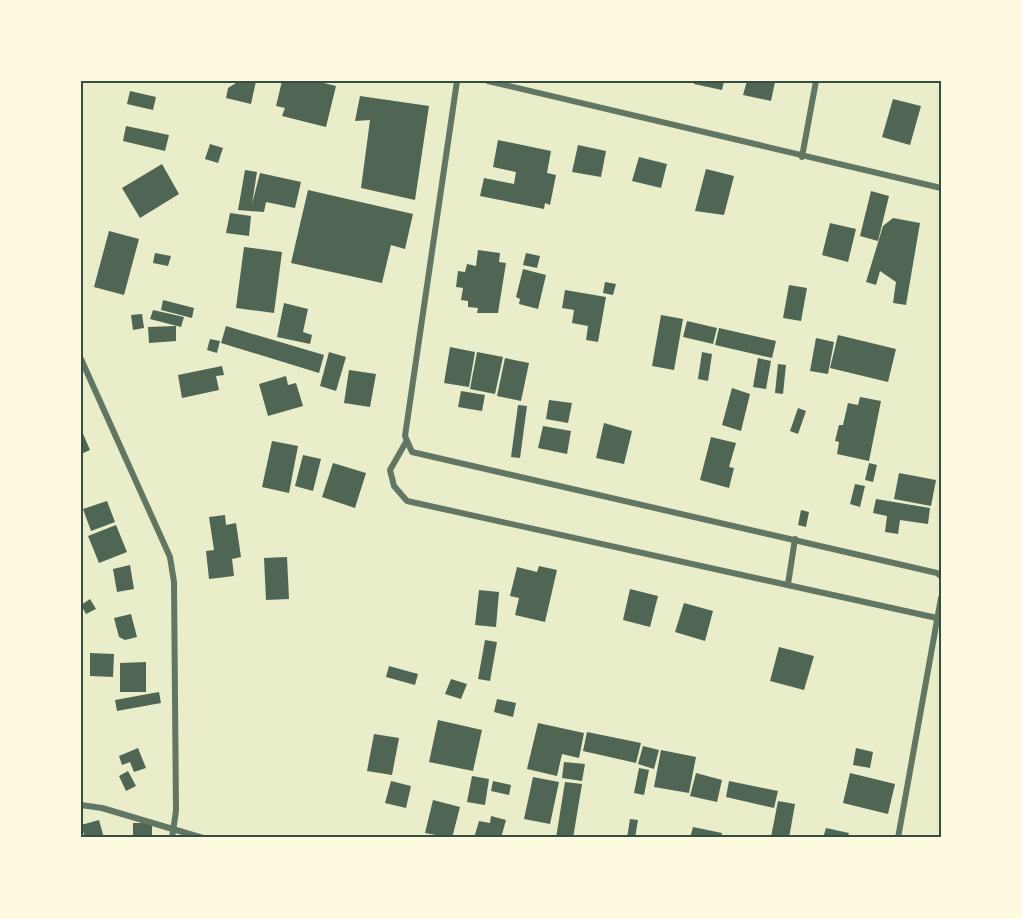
<svg xmlns="http://www.w3.org/2000/svg" width="1022" height="919" font-family="'Noto Sans',sans-serif">
<style>
.building{fill:#4f6655}
.lines{fill:none;stroke-linecap:round;stroke-linejoin:round}
.minor{stroke:#617663;stroke-width:6}
.neatline{fill:none;stroke:#344e41;stroke-width:2}
</style>
<rect width="100%" height="100%" fill="#e9edc9"/>
<g class="building">
<polygon points="239,81 256,81 251,104 226,98 228,88"/>
<polygon points="282,81 316,81 336,86 326,127 282,116 285,108 276,106"/>
<polygon points="694,81 724,81 722,90 694,84"/>
<polygon points="747,81 775,82 771,101 743,95"/>
<polygon points="130,91 156,97 153,110 127,104"/>
<polygon points="360,96 429,106 415,200 361,188 370,120 355,121"/>
<polygon points="893,99 921,106 910,145 882,137"/>
<polygon points="126,126 169,135 165,151 123,141"/>
<polygon points="498,140 551,151 547,173 556,175 550,205 545,203 544,209 480,196 484,178 514,184 516,172 493,167"/>
<polygon points="210,144 223,148 218,163 205,159"/>
<polygon points="578,145 606,151 601,177 572,172"/>
<polygon points="639,157 667,164 661,188 632,181"/>
<polygon points="162,164 179,194 140,218 122,188"/>
<polygon points="706,169 734,176 724,215 695,211"/>
<polygon points="245,170 257,172 252,204 260,173 301,182 295,208 266,202 264,212 238,210"/>
<polygon points="308,190 413,214 405,249 391,245 382,283 291,263"/>
<polygon points="871,191 889,196 878,241 860,236"/>
<polygon points="230,213 251,216 249,236 226,233"/>
<polygon points="893,218 920,223 906,305 893,303 896,282 880,271 876,285 866,282 883,226"/>
<polygon points="830,223 856,229 848,262 822,255"/>
<polygon points="109,231 139,239 124,295 94,287"/>
<polygon points="244,247 282,252 274,313 236,308"/>
<polygon points="478,250 500,253 499,262 506,263 498,313 477,313 478,308 468,307 468,301 461,300 463,288 456,287 458,271 465,272 467,264 476,266"/>
<polygon points="155,253 171,256 168,266 153,263"/>
<polygon points="526,253 540,256 537,268 523,265"/>
<polygon points="523,269 546,275 538,309 519,304 520,299 516,297"/>
<polygon points="605,282 616,284 613,295 603,293"/>
<polygon points="789,285 807,288 801,321 783,318"/>
<polygon points="565,290 606,297 598,342 586,340 588,326 572,323 574,310 562,308"/>
<polygon points="163,300 194,308 192,318 161,310"/>
<polygon points="284,303 308,309 303,332 312,335 310,344 277,337"/>
<polygon points="153,310 184,317 181,327 150,319"/>
<polygon points="142,314 144,328 133,330 131,315"/>
<polygon points="661,315 683,319 674,370 652,366"/>
<polygon points="687,321 717,328 713,344 683,337"/>
<polygon points="176,326 176,341 149,343 148,327"/>
<polygon points="226,326 324,355 319,373 221,343"/>
<polygon points="719,328 776,341 772,358 715,345"/>
<polygon points="838,335 896,349 888,382 830,368"/>
<polygon points="816,338 834,342 828,374 810,371"/>
<polygon points="210,339 220,341 217,353 207,350"/>
<polygon points="450,347 475,352 469,387 444,383"/>
<polygon points="329,352 346,357 336,391 320,386"/>
<polygon points="477,352 503,357 495,394 470,389"/>
<polygon points="702,352 712,354 708,381 698,379"/>
<polygon points="505,358 529,363 521,401 497,396"/>
<polygon points="758,358 771,361 766,389 753,387"/>
<polygon points="778,364 786,365 783,394 775,393"/>
<polygon points="222,366 224,375 216,376 219,390 182,398 178,375"/>
<polygon points="349,370 376,374 370,407 344,403"/>
<polygon points="286,376 288,385 296,383 303,406 268,416 259,384"/>
<polygon points="732,388 750,394 741,431 722,425"/>
<polygon points="461,391 485,395 482,411 458,407"/>
<polygon points="860,397 881,401 869,461 837,454 839,442 835,441 839,425 843,425 848,403 858,405"/>
<polygon points="549,400 572,403 568,423 546,419"/>
<polygon points="518,405 527,406 520,458 511,457"/>
<polygon points="798,408 806,411 798,434 790,431"/>
<polygon points="604,423 632,431 624,464 596,458"/>
<polygon points="543,426 571,431 567,454 538,448"/>
<polygon points="81,429 90,450 81,454"/>
<polygon points="711,437 736,443 729,467 734,468 729,488 700,480"/>
<polygon points="272,441 298,446 289,493 262,487"/>
<polygon points="303,455 321,459 313,491 295,486"/>
<polygon points="333,463 366,473 355,508 322,497"/>
<polygon points="869,463 877,465 873,482 865,480"/>
<polygon points="899,473 936,480 931,506 894,499"/>
<polygon points="855,484 865,486 860,507 850,504"/>
<polygon points="876,499 930,508 928,524 900,520 898,534 885,532 887,516 873,513"/>
<polygon points="107,501 115,522 91,531 83,509"/>
<polygon points="801,510 809,512 806,527 798,525"/>
<polygon points="225,515 226,525 236,523 241,557 232,559 234,576 209,579 206,551 214,550 209,517"/>
<polygon points="116,525 127,552 99,563 88,536"/>
<polygon points="287,557 289,599 266,600 264,558"/>
<polygon points="130,565 134,589 117,592 113,569"/>
<polygon points="539,566 557,570 545,622 515,615 519,598 510,596 517,567 537,572"/>
<polygon points="630,589 658,596 650,627 623,620"/>
<polygon points="479,590 499,592 496,627 475,625"/>
<polygon points="90,599 96,609 86,614 81,605"/>
<polygon points="684,603 713,611 705,641 675,632"/>
<polygon points="131,614 137,637 125,640 119,637 114,618"/>
<polygon points="485,640 497,642 490,681 478,679"/>
<polygon points="779,647 814,656 804,690 770,681"/>
<polygon points="90,653 114,654 113,677 90,676"/>
<polygon points="146,662 146,692 120,692 120,663"/>
<polygon points="389,666 418,674 415,685 386,677"/>
<polygon points="451,679 467,684 461,699 445,694"/>
<polygon points="159,692 161,703 117,711 115,700"/>
<polygon points="497,699 516,703 513,717 494,712"/>
<polygon points="438,720 482,730 473,771 429,762"/>
<polygon points="538,723 584,733 579,758 562,754 557,776 527,769"/>
<polygon points="587,732 641,743 636,763 583,751"/>
<polygon points="374,734 399,738 392,775 367,771"/>
<polygon points="643,746 659,750 654,769 638,764"/>
<polygon points="138,748 146,768 134,772 130,762 122,765 119,756"/>
<polygon points="856,748 873,752 870,768 853,765"/>
<polygon points="661,750 696,757 689,793 654,787"/>
<polygon points="564,762 585,764 582,781 562,778"/>
<polygon points="639,768 649,770 644,795 634,793"/>
<polygon points="128,771 136,786 126,791 119,776"/>
<polygon points="696,773 722,780 717,802 690,796"/>
<polygon points="850,773 895,784 888,814 843,803"/>
<polygon points="472,776 489,779 485,805 467,802"/>
<polygon points="533,777 559,782 550,824 524,819"/>
<polygon points="391,781 411,786 406,808 385,803"/>
<polygon points="493,781 511,785 509,795 491,791"/>
<polygon points="729,781 778,791 774,808 726,797"/>
<polygon points="565,782 582,784 573,838 556,838"/>
<polygon points="433,800 460,807 452,838 425,833"/>
<polygon points="778,801 795,804 789,838 771,837"/>
<polygon points="491,816 506,820 501,838 474,838 479,821 490,823"/>
<polygon points="630,819 638,820 635,838 627,838"/>
<polygon points="99,820 104,838 85,838 81,825"/>
<rect x="133" y="823" width="19" height="15"/>
<polygon points="693,827 722,833 721,838 690,838"/>
<polygon points="826,828 849,833 847,838 823,838"/>
</g>
<g class="lines">
<g class="minor">
<polyline points="457,81 405,436 412,452 937,573 941,576"/>
<polyline points="488,81 941,188"/>
<polyline points="802,157 816,81"/>
<polyline points="81,359 170,557 174,582 176,811 172,838"/>
<polyline points="406,442 390,470 394,486 407,501 937,618"/>
<polyline points="788,584 795,539"/>
<polyline points="81,805 102,808 203,838"/>
<polyline points="898,838 941,598"/>
</g>
</g>
<rect width="1022" height="919" fill="none" stroke="#fefae0" stroke-width="165"/>
<rect x="82" y="82" width="858" height="754" class="neatline"/>
</svg>
